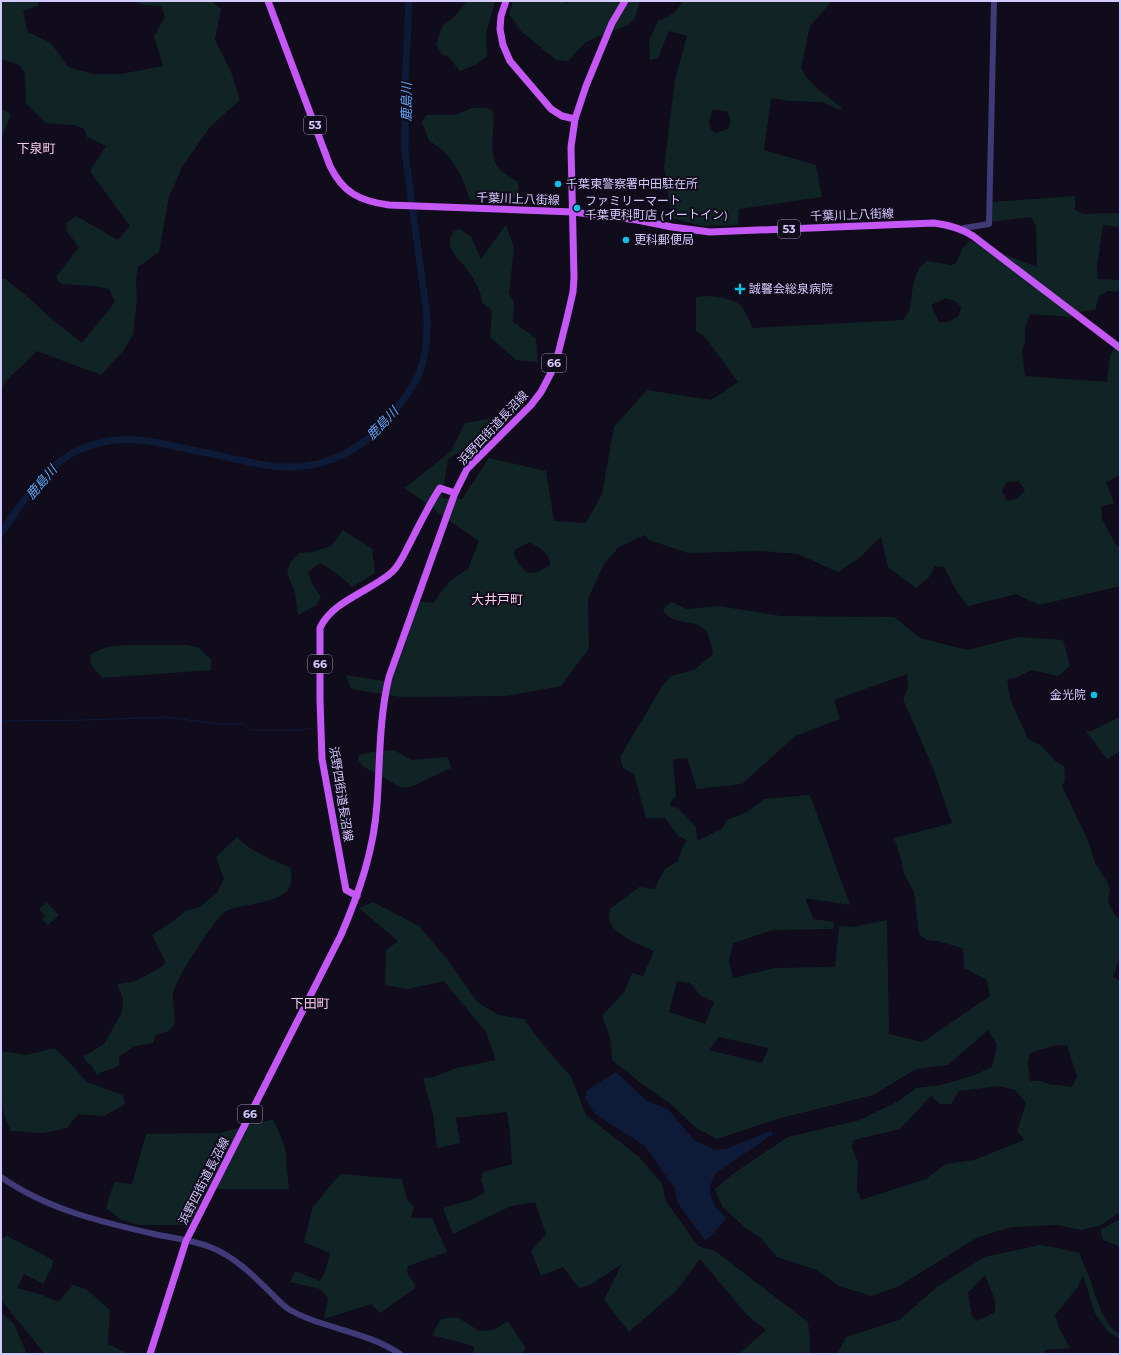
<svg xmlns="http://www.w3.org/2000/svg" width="1121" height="1355" font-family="Montserrat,'Noto Sans JP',sans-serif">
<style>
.green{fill:#102425;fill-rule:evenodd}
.water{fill:#0d1b39}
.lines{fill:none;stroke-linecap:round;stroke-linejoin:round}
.stream{stroke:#0d1b39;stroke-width:1}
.river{stroke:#0d1b39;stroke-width:7}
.tertiary{stroke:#403a78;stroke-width:6}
.primary{stroke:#c457f5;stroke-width:7}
.poi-dot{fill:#0ec1e4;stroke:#100c1b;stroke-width:1.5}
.labels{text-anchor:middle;stroke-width:4;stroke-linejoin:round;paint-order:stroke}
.shield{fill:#100c1b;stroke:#9890b8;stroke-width:1}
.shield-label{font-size:11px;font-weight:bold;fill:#d2c9fc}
.poi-label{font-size:12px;fill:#d2c9fc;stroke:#100c1b;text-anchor:start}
.street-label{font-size:12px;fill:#d2c9fc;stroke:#100c1b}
.water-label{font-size:13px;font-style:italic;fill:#5ea6f5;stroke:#100c1b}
.neighbourhood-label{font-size:13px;fill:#fccbe7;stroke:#100c1b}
</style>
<rect width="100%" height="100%" fill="#100c1b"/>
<g class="green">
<polygon points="1,1 38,1 38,6 23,11 28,32 51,43 68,67 93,74 121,74 163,66 154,36 165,17 161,6 145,5 132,1 211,1 221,9 215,40 231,72 240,100 210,127 182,167 169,197 159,252 138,267 136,280 137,299 133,335 123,351 101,375 37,351 6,381 1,389 1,279 5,279 29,298 48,316 82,343 115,302 109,289 94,286 61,284 56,277 79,247 67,232 66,223 76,216 118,240 130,226 90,171 106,146 87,137 84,129 75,125 46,123 26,103 25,73 19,65 1,59"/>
<polygon points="467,1 495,1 486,34 487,56 477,64 460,71 448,56 442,55 436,44 442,27 455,16"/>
<polygon points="513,1 562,1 567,4 570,1 640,1 635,18 628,25 599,36 586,42 568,61 556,60 521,31 509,14"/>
<path d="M 683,1 L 832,1 L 810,26 L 801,68 C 809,85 828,97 842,108 L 840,110 L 822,102 L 790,101 L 771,98 L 764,150 L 816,165 L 822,197 L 739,209 L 738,225 L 703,226 L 672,218 L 664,167 L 675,80 L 687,36 L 669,31 L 658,58 L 650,60 L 649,41 L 658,21 C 671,16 676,13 683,1 ZM 712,110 L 727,111 L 731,120 L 728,129 L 716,133 L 711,130 L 709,122 Z"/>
<path d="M 472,108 L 486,108 L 493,111 C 496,128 487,151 498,167 C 502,173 512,178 518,182 L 519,194 L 516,198 L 470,200 C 463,176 451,152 429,141 L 422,122 L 427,115 L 456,115 Z"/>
<polygon points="1,109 11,114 1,139"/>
<path d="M 1075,196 L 1075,210 L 1083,214 L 1120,213 L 1120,227 L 1103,225 L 1097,267 L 1098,279 L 1120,280 L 1120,292 L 1108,291 L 1099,296 L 1095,310 L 1078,312 L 1071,317 L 1030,314 L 1025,328 L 1025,343 L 1022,350 L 1025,376 L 1107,382 L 1110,356 L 1115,346 L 1120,351 L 1120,475 L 1106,482 L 1114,503 L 1101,507 L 1102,519 L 1116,545 L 1120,546 L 1120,586 L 1039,605 L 1016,594 L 968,606 L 956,590 L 944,567 L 935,566 L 929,577 L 916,588 L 888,567 L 881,537 L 859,558 L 838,572 L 798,554 L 762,551 L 688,553 L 649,540 L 645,535 L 619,547 L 604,564 L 588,599 L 589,648 L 561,686 L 506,696 L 401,697 L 351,689 L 346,675 L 390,682 L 405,647 L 416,601 L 434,603 L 441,592 L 451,580 L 468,569 L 479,541 L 451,522 L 405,488 L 451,451 L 465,423 L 501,417 L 485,436 L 448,459 L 442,498 L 462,499 L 489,458 L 546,471 L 554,521 L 586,523 L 602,494 L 614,427 L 647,390 L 711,400 L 738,382 L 705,337 L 696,331 L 696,297 C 706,295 734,297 741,306 C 746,312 749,321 753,328 L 903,320 L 909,312 L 914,280 L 920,267 L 927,261 L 952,265 L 956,263 L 962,249 L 970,241 L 1037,267 L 1036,226 L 1031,217 L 990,222 L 992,202 ZM 946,298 L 955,301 L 961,307 L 959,316 L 948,322 L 939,322 L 931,305 ZM 1018,481 L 1025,490 C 1019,498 1015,501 1006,500 L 1002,491 L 1007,482 ZM 530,542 C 539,548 551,553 550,565 L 538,572 L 527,573 L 518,563 L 514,554 L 516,549 Z"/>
<path d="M 506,225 L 514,248 L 509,293 L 514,303 L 513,322 L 536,338 L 538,362 L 516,360 L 490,337 L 492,310 L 482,303 C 482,289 470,273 461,262 C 455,255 449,250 450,240 C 450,237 453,233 454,231 L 460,229 L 471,237 L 481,259 Z"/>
<path d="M 343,530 L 372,549 L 375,573 L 352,587 C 343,578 332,569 320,563 L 308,572 L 311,582 L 321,597 L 315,606 L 298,615 L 295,593 L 287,573 L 290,563 L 299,553 L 312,552 L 331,546 Z"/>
<path d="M 671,602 L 687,609 L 719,606 L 781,616 L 894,617 L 920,638 L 967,650 L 1018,637 L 1063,640 L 1070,666 L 1058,676 L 1032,670 L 1015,678 L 1007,679 L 1010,699 L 1028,739 L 1042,746 L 1056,762 L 1064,766 L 1065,779 L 1062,786 L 1089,843 L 1095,863 L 1107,882 L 1110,889 L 1108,903 L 1117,918 L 1120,919 L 1120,956 L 1113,977 L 1120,981 L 1120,1212 L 1101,1225 L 1082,1230 L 1057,1225 L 1012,1227 L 978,1237 L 899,1286 L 872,1296 L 839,1286 L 817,1270 L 777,1257 L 760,1237 L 744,1227 L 722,1206 L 715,1189 L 734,1173 L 788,1137 L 860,1120 L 899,1101 L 916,1088 L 941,1085 L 972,1076 L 992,1067 L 997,1045 L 988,1030 L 948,1065 L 916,1069 L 873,1095 L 781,1118 L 717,1139 L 696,1128 L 671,1104 L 646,1087 L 612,1060 L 610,1037 L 602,1016 L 624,992 L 632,973 L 643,976 L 654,951 C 641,944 612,936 609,918 C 609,915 610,912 610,909 L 639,887 L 654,889 L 665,869 L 678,861 L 682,848 L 687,840 L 678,836 L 665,818 L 646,818 L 634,774 L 623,768 L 620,757 L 663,685 L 671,676 L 694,670 L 713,654 C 711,646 710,634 703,628 C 693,619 669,625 663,609 ZM 907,674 L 908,688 L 903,699 L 933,768 L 952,823 L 894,838 L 901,858 L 904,873 L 914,892 L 919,934 L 927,940 L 937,941 L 963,948 L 964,968 L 987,980 L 990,996 L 923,1042 L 889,1034 L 887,920 L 854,927 L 839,926 L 835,967 L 774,968 L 733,978 L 729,962 L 733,943 L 773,930 L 833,929 L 834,922 L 813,919 L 805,898 L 850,905 L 810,795 L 765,799 L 747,812 L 727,820 L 723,828 L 697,841 L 696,827 L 678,808 L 672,807 L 670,803 L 676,796 L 673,759 L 687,758 L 697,789 L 742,784 L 795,736 L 840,719 L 834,700 ZM 677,981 L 690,983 L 700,995 L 714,1002 L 705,1024 L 669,1012 ZM 719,1037 L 769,1048 L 762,1063 L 709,1050 ZM 1067,1045 L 1077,1077 L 1072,1087 L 1049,1084 L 1040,1081 L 1030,1081 L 1028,1062 L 1030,1053 L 1053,1046 ZM 998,1086 L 1015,1090 L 1026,1103 L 1017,1131 L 1024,1140 L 974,1160 L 946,1164 L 926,1179 L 861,1200 L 857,1189 L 858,1162 L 852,1148 L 853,1140 L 900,1129 L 931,1096 L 940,1104 L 951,1104 L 959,1091 Z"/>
<polygon points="127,645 186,645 198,647 211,660 211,670 102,678 90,663 91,654 106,647"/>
<polygon points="1120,717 1120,751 1107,759 1086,731 1091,731"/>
<polygon points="394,750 412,760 448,757 451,768 413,786 402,788 364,767 358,760 359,755 373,752"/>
<path d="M 237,837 C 252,853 272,859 291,868 C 291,873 292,879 291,883 C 288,904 241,903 226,911 C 216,916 175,981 173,993 C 172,1001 175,1015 175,1023 L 169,1031 L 156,1035 L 153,1043 L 135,1046 L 119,1056 L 119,1065 C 112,1070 104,1070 97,1075 L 91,1065 L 86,1061 L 83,1057 L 104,1044 L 122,1012 L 123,999 L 117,984 L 136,981 L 160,968 L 166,963 L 152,935 L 175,920 L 185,911 L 198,908 L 217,893 L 224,879 L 216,857 Z"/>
<polygon points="46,902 59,915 48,925 42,919 45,916 39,909"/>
<polygon points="373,902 419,926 447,959 478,1003 499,1015 524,1019 540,1041 571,1077 586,1115 639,1157 663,1185 665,1200 698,1246 715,1251 808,1322 810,1338 810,1354 739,1354 766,1330 748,1316 700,1259 676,1291 629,1332 604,1300 622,1264 590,1285 579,1288 563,1267 541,1276 531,1251 546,1234 535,1202 511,1206 453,1234 443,1208 474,1199 485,1192 481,1181 483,1172 512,1164 510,1133 507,1112 456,1118 460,1143 437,1148 433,1114 423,1078 431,1078 457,1068 496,1060 486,1032 444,981 408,989 385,985 386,950 398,941 359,908"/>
<polygon points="54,1048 68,1061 87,1082 120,1094 123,1096 125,1104 104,1116 78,1114 67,1128 43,1133 11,1131 4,1115 1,1091 1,1051 26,1055"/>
<polygon points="273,1119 285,1147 289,1189 208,1189 201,1199 192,1225 139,1225 120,1219 106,1208 114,1182 132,1184 146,1134 220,1133"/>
<polygon points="340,1174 402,1179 407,1199 414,1207 411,1218 432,1218 447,1252 408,1266 407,1273 415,1285 414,1289 380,1313 371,1304 324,1319 328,1298 320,1289 290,1282 295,1271 320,1281 325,1272 330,1253 304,1242 313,1207"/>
<polygon points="1120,1219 1120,1246 1119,1246 1103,1240 1100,1230"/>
<polygon points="7,1236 53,1260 52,1267 43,1284 24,1274 17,1288 42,1295 58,1302 73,1285 86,1289 110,1310 108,1344 128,1354 45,1354 1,1300 1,1239"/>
<path d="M 1040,1245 L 1059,1248 L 1079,1253 C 1083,1263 1088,1273 1091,1283 C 1098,1301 1102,1323 1120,1334 L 1120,1339 L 1108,1332 L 1095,1313 L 1083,1275 L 1078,1287 L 1055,1315 L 1059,1328 L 1070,1348 L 1045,1350 L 1044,1354 L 837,1354 L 846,1337 L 899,1320 L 937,1287 L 984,1257 ZM 985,1275 L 995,1300 L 995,1312 L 977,1321 L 972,1316 L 968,1293 Z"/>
<polygon points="1,1312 14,1324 27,1354 1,1354"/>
<polygon points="457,1317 479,1331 494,1330 508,1321 526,1348 521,1354 473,1354 474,1346 432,1335 441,1319"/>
</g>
<polygon class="water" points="616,1072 647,1101 668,1109 694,1140 716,1150 726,1149 771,1131 773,1134 716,1173 710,1185 711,1197 716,1208 727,1218 710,1237 705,1240 697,1230 677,1202 675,1189 645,1146 595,1114 585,1098 587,1090"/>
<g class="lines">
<polyline class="stream" points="1,721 88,720 165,717 220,724 244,724 251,730 302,730 312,728"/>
<path class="river" d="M 1,533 C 26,498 48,458 92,445 C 125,435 146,440 178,447 C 199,451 220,456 240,460 C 258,464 276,468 294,467 C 332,466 366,446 390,417 C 420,380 428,364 427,316 L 405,152 L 405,84 L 409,1"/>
<g class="tertiary">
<polyline points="962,230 964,228 989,224 994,1"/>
<path d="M 1,1177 C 46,1209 101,1222 154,1234 C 172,1238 192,1240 210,1247 C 234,1256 254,1276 272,1294 C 278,1300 283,1306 290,1310 C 302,1317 314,1321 327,1325 C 352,1333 378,1339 400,1354"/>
</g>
<g class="primary">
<path d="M 268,1 L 330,166 C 343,193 360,201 389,205 L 573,212 L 637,220 L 672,227 L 710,232 L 934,223 C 949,225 961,228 973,236 L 1120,348"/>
<polyline points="506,1 501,16 500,29 503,45 510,61 551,109 562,116 575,119"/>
<path d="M 357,896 L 346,890 L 322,759 L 320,700 L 320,628 C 332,601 371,591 392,572 C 400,565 405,552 411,541 C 420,523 429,505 440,488 L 455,493"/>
<path d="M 150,1354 L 186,1241 L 341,935 C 359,893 374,850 377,804 C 380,762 379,718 389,677 L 455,493 L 467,469 L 531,405 L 541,392 L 551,373 L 558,354 L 567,318 L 573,292 L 574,278 L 571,147 L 575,119 L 586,86 L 612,23 L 625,1"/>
</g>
</g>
<g class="poi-dot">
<circle cx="558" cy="184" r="4"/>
<circle cx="577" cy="208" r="4"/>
<circle cx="626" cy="240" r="4"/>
<path d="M738 283h4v4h4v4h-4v4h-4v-4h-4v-4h4z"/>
<circle cx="1094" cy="695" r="4"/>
</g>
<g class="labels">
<g class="shield">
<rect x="304" y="116" width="22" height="18" rx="3"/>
<rect x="778" y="220" width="22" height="18" rx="3"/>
<rect x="542" y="354" width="24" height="18" rx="3"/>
<rect x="308" y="655" width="24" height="18" rx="3"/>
<rect x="238" y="1105" width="24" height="18" rx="3"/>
</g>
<g class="shield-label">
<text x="315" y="129">53</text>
<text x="789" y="233">53</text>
<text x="554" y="367">66</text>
<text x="320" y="668">66</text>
<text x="250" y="1118">66</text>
</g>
<g class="poi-label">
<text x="566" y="188">千葉東警察署中田駐在所</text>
<text x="585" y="205">ファミリーマート<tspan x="585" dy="14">千葉更科町店 (イートイン)</tspan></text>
<text x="634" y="244">更科郵便局</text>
<text x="749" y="293">誠馨会総泉病院</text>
<text x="1086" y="699" text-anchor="end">金光院</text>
</g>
<g class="street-label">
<text transform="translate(518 199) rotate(2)" y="4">千葉川上八街線</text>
<text transform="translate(852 215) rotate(-2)" y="4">千葉川上八街線</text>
<text transform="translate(493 428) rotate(-47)" y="4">浜野四街道長沼線</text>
<text transform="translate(341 794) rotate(81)" y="4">浜野四街道長沼線</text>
<text transform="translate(204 1181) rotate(-63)" y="4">浜野四街道長沼線</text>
</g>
<g class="water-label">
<text transform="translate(406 102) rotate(-89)" y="5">鹿島川</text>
<text transform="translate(382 423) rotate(-46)" y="5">鹿島川</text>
<text transform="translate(41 482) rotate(-49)" y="5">鹿島川</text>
</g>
<g class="neighbourhood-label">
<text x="36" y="153">下泉町</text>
<text x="497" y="604">大井戸町</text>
<text x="310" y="1008">下田町</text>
</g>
</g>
<rect width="1121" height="1355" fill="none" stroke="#d2c9fc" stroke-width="4"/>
</svg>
